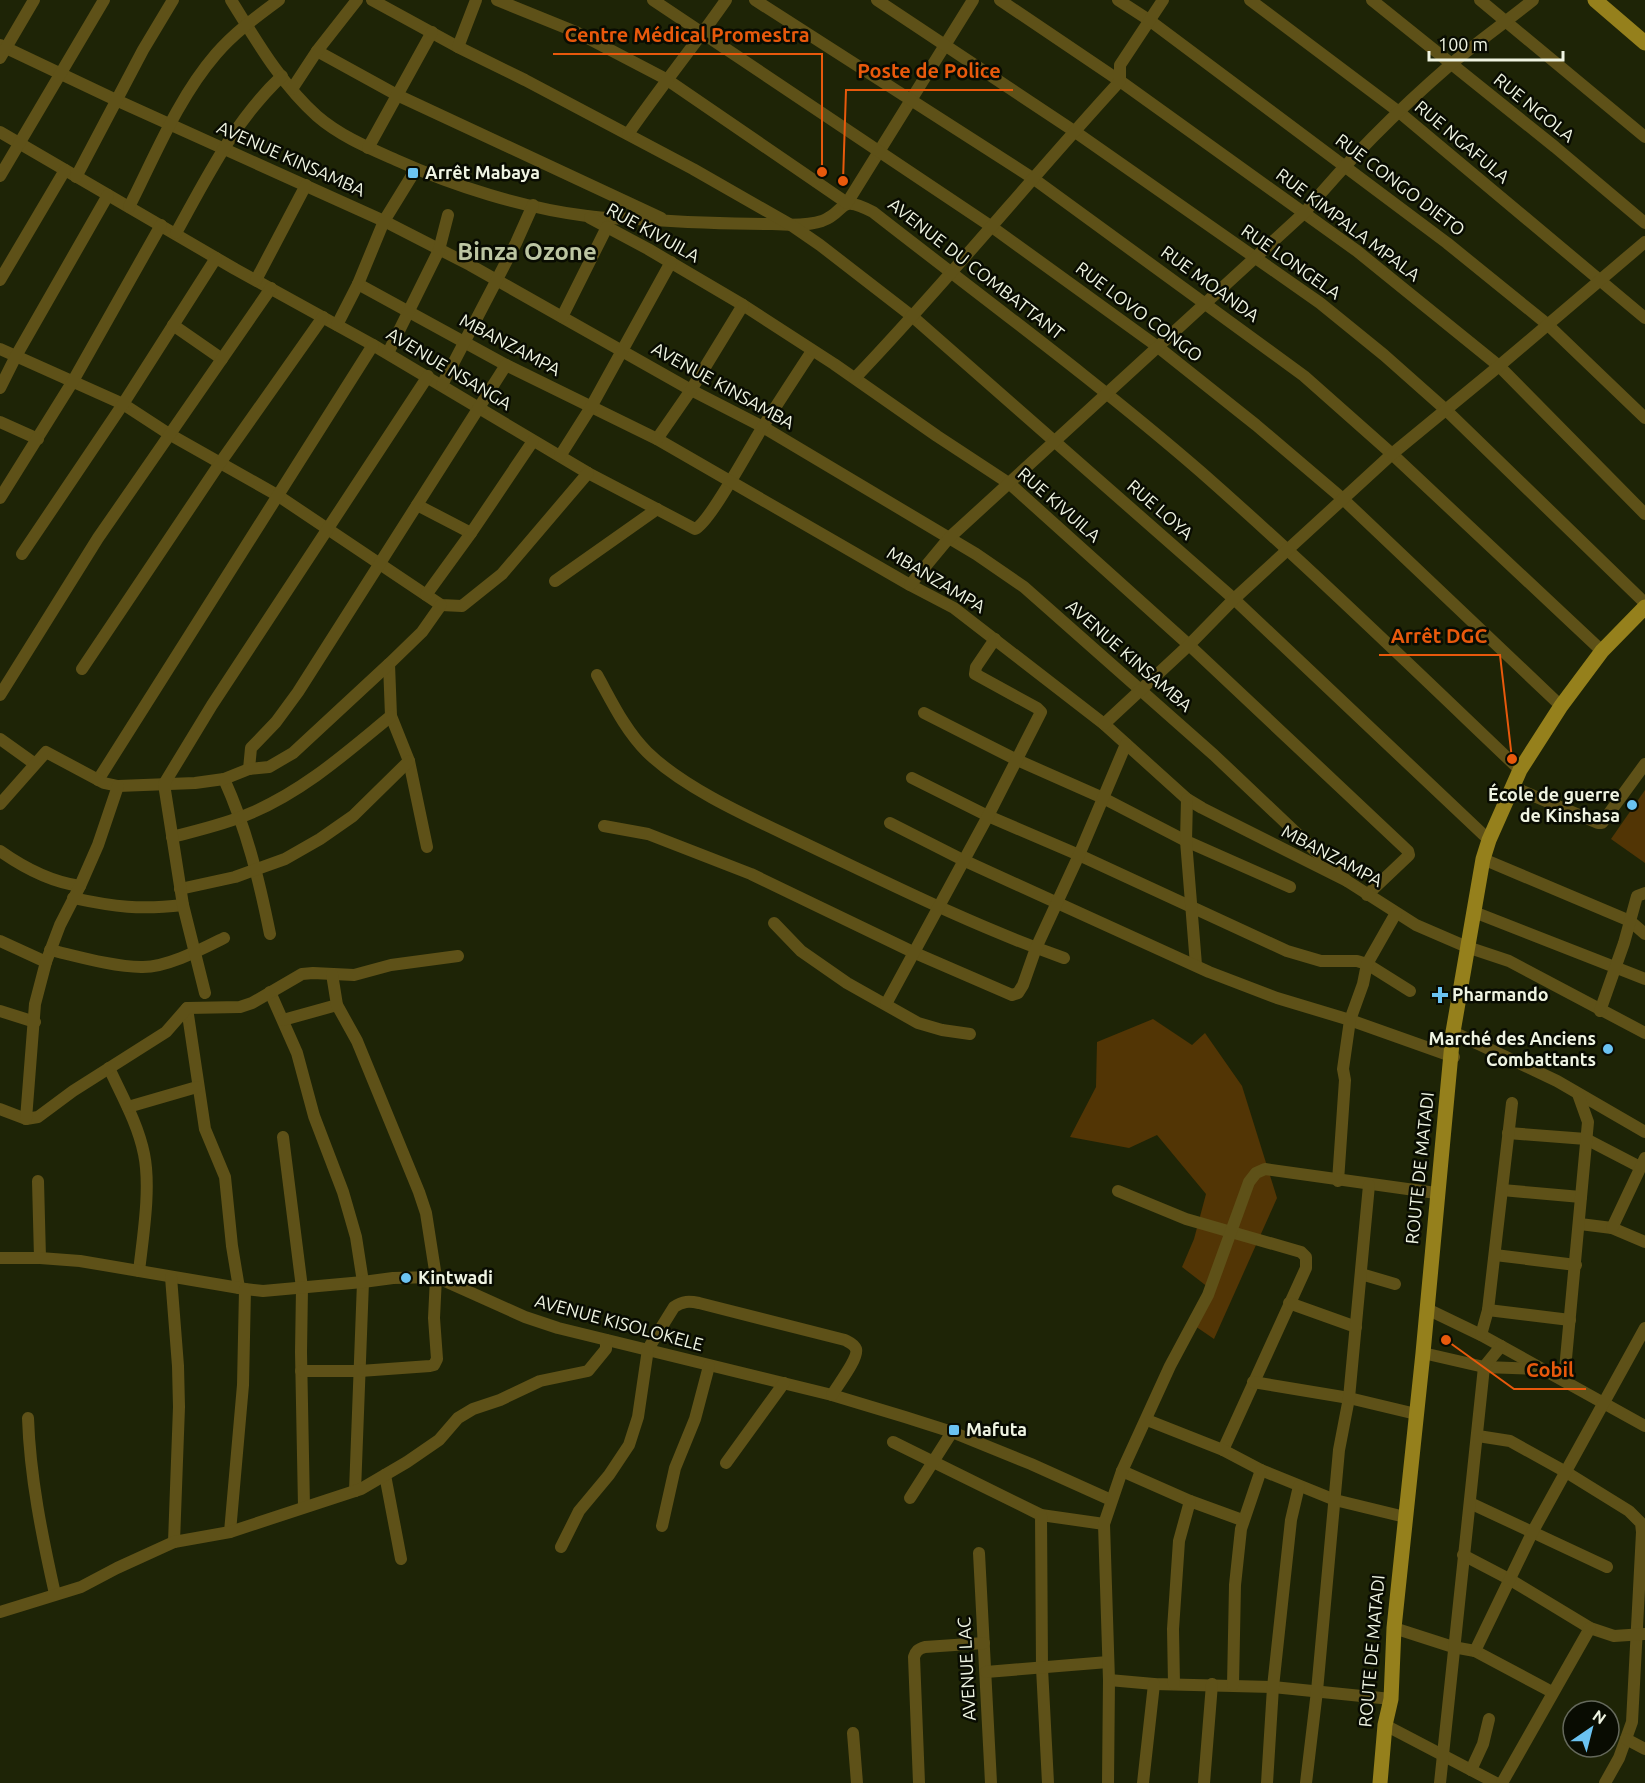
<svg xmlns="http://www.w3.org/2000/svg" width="1645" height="1783" font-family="Ubuntu,sans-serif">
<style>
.green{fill:#523505}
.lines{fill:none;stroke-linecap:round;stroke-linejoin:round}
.minor{stroke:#5e5118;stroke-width:12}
.major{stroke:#95801c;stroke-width:15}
.poi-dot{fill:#6bc3f2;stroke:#090c02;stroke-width:2}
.labels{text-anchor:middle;stroke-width:5;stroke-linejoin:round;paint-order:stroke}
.street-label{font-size:18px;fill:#eff4e2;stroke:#090c02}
.poi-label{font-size:18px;font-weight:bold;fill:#eff4e2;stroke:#090c02;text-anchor:start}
.district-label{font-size:24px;font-weight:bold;fill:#bcc5a2;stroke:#090c02}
.leader{fill:none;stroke:#e8590c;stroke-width:2}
.callout-dot{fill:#e8590c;stroke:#090c02;stroke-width:2}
.callout-label{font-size:20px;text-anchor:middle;font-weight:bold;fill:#e8590c;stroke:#090c02;stroke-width:5;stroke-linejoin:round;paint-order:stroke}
</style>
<rect width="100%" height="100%" fill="#1e2406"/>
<g class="green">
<polygon points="1645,790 1645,863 1611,839"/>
<polygon points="1153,1019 1192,1045 1205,1033 1242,1086 1277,1198 1214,1339 1195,1326 1213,1291 1182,1267 1194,1239 1206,1194 1157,1135 1129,1148 1070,1137 1096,1087 1097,1042"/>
</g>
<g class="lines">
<g class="minor">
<path d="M 231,0 C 256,40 281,84 317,116 C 340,136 369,148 396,160 C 454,186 523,208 587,216 C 603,219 620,218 636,219 C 682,222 727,224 772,224 C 788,225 807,226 822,221 C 848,211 837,193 873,212 C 983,298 1096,381 1201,472 C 1310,568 1415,670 1520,770"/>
<polyline points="372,0 458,47 525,80 693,169 791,225 820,245 913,317 1234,599 1489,840"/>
<polyline points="497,0 576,32 666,79 847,203 973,0"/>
<polyline points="653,0 992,227 1158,347 1256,425 1343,499 1561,706"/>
<polyline points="755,0 1034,179 1304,376 1392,454 1602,651"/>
<polyline points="877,0 1074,131 1320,303 1384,355 1446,410 1645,603"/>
<polyline points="1000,0 1120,81 1357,251 1499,366 1645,514"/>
<polyline points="1118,0 1149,20 1447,243 1547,324 1645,418"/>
<polyline points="1250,0 1399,112 1645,318"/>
<polyline points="1372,0 1555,147 1645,223"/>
<polyline points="1480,0 1645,137"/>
<polyline points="0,45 116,100 384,221 470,265 691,390 763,427 976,554 1024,587 1214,755 1347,881"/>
<polyline points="458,47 476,0"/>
<polyline points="317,51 397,95 661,218"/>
<polyline points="0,58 34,0"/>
<polyline points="292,89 317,51 357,0"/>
<path d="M 0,132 L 235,269 L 373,345 L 588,473 L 695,529 C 710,523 752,443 764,425 C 780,400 796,375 812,351"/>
<path d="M 628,134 C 659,89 694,46 726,0"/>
<polyline points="368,148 432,32"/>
<polyline points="0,176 104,0"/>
<polyline points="76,177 143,50 173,0"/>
<path d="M 129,207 C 155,156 178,98 216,54 C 234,33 256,17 279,0"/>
<polyline points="590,218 648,249 743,305 834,364 937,436 1010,484 1189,645 1408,851 1409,855 1406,858 1367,895"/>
<path d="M 176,233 C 207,177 235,120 282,76"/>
<polyline points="0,280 65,170"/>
<polyline points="256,280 306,185"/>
<polyline points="358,284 506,365 657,439 910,585 954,608 1104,724 1187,799 1202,808 1347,881 1416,925 1467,947 1509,961 1645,1033"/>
<polyline points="562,317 607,227"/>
<polyline points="173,325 222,359"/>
<polyline points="337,325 358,284 384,221 416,169"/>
<polyline points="0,349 123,404 169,434 277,495 441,605 462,606 502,574 588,473"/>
<polyline points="388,353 439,250 448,215"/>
<path d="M 855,378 C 947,282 1030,179 1120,81 L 1120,65 L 1163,0"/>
<polyline points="442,385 516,243 533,205"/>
<polyline points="0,388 16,356 108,195"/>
<polyline points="0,422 38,439"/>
<polyline points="657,439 691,390 743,305"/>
<polyline points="560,456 591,407 671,262"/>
<polyline points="0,498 73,381 161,225"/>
<polyline points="417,505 471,533"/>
<polyline points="22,554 123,404 216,258"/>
<polyline points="555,581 657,509"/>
<path d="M 910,585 L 949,538 L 1305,212 C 1349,159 1398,110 1450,65 C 1477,42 1506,22 1533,0"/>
<polyline points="426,595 471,533 533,441"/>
<polyline points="389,664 391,716 409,761 427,847"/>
<polyline points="82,669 220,463 323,317"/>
<path d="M 597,675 C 612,702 625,730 647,752 C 687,791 758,821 808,845 C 892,885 976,927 1064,958"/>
<polyline points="0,695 98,538 271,288"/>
<polyline points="924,713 1017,760 1103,798 1186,841 1290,887"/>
<polyline points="1104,724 1189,645 1234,599 1392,454 1499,366 1645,242"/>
<polyline points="0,739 35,764"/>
<polyline points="249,769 251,748 276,722 298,692 506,365"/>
<polyline points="912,778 988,816 1079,855 1287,951 1321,961 1357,961 1367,964 1410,991"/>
<path d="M 224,779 C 247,830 259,880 270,934"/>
<polyline points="98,780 373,345"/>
<polyline points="1513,787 1598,823 1602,823 1645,764"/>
<polyline points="1187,799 1186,841 1196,965"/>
<polyline points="0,804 46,752 104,783 118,786 195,783 224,779 249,769 269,767 293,753 389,664 422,632 441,605"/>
<polyline points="890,823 963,860 1209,972 1277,998 1350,1020 1454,1057"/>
<polyline points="604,826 648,834 751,874 915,953 1012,995 1018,993 1023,985 1036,948 1079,855 1126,744"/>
<path d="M 172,837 C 199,830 226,824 251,813 C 305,790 347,752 391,716"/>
<path d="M 0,851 C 24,868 51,882 80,886"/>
<polyline points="1483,859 1630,921 1645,934"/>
<polyline points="180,889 235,877 285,859 320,839 353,816 409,761"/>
<path d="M 73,898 C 115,907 140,910 183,905"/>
<polyline points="1474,912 1645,979"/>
<polyline points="774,923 801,951 847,983 918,1023 942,1030 970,1034"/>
<polyline points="0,941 46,962"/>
<path d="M 50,950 C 76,956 114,967 141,967 C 166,968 202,949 224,938"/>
<polyline points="270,992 297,1053 314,1116 343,1192 356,1237 363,1282 355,1491"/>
<polyline points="205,993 183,905 164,784 212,705 428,376"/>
<polyline points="886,1004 988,816 1041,712 1037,708 975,674 976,667 995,639"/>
<polyline points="187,1008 205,1129 225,1177 232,1246 239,1288"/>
<polyline points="0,1011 35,1022"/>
<polyline points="1600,1011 1624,943 1637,896 1645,893"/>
<polyline points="283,1020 337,1005"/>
<polyline points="1453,1032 1557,1081 1645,1132"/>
<path d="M 109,1068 C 122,1096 138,1124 144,1154 C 151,1188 143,1236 139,1271"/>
<polyline points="128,1107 197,1087"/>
<polyline points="0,1109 26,1119 38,1117 73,1091 166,1032 187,1008 240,1007 252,1003 302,974 313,973 354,975 391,965 458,956"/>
<polyline points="26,1119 35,1004 46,962 60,925 80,886 98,845 118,786"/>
<polyline points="1508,1133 1586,1139 1640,1167"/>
<polyline points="283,1137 302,1288 301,1352 304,1507"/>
<polyline points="38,1181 40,1258"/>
<polyline points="1338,1181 1345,1080 1343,1069 1350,1020 1363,984 1367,964 1396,913"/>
<polyline points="1502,1190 1581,1197"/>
<polyline points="1118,1191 1186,1219 1301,1252 1306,1257 1306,1268 1223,1450"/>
<polyline points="1580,1224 1612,1228 1645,1242"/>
<polyline points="1612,1228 1645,1158"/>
<polyline points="1495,1255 1576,1265"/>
<polyline points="0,1258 40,1258 80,1261 245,1289 263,1291 363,1282 393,1278 436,1277 525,1317 558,1328 832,1395 905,1417 952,1432 1031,1464 1111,1500"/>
<polyline points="1361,1274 1395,1284"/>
<polyline points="171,1277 178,1366 179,1407 174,1542"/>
<polyline points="1289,1303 1356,1327"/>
<polyline points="1427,1309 1481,1335 1645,1426"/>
<polyline points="1488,1310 1570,1320"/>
<polyline points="1481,1335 1488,1310 1512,1103"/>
<polyline points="1423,1353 1484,1367 1540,1369"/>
<polyline points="301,1371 360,1371 430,1366 434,1365 437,1359 434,1318 436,1277 426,1213 419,1192 357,1041 337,1005 332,974"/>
<polyline points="1564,1380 1588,1122 1578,1094"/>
<polyline points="1253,1382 1349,1398 1416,1414"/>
<path d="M 28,1418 C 30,1477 42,1536 55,1594"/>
<polyline points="1147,1420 1223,1450 1261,1470 1335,1500 1405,1517"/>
<polyline points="1478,1436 1510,1441 1566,1472 1629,1511 1641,1523 1642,1532 1632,1722 1619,1758 1605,1783"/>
<polyline points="893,1442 1041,1515 1104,1524"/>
<polyline points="726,1463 784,1383"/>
<polyline points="1122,1471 1190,1501 1242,1520"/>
<polyline points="385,1475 401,1559"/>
<polyline points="910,1498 952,1432"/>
<polyline points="1470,1503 1607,1567"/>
<polyline points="1041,1515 1042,1668 1048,1783"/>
<polyline points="662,1526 675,1468 695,1419 709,1366"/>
<polyline points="230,1532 243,1385 245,1289"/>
<path d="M 561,1547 L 579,1511 L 609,1475 L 629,1445 L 638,1417 L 648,1349 L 674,1307 C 683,1301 689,1301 699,1303 L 845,1340 C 849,1342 854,1344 856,1349 C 859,1358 837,1386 832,1395"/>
<polyline points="979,1553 991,1783"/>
<polyline points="1463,1555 1509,1579 1590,1628 1614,1636 1644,1634"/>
<polyline points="0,1612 81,1587 117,1568 174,1542 230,1532 361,1489 407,1462 439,1440 458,1418 473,1409 500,1400 540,1381 588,1371 606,1349 606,1340"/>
<polyline points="1394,1628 1453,1647 1475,1651 1552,1692"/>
<polyline points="1475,1651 1533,1531 1645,1328"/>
<polyline points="986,1672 1108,1662"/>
<polyline points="1109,1680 1154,1684 1273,1687 1391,1699"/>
<polyline points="1174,1684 1173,1629 1179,1541 1190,1501"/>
<polyline points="1233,1685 1235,1585 1241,1529 1261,1470"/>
<polyline points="1385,1725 1496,1783"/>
<polyline points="853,1733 857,1783"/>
<polyline points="1626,1739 1645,1749"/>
<polyline points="1471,1770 1483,1744 1489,1719"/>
<path d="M 919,1783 L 914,1657 C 916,1651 918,1649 925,1647 L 984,1643"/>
<polyline points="1108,1783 1109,1680 1104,1524 1122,1471 1170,1366 1208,1295 1249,1182 1256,1173 1265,1169 1436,1193"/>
<polyline points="1143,1783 1154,1684"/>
<polyline points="1204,1783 1212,1684"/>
<polyline points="1267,1783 1273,1687 1291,1520 1299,1486"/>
<polyline points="1306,1783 1317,1691 1339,1450 1349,1398 1369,1185"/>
<polyline points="1440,1783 1484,1367 1501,1346"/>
<polyline points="1502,1783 1590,1628"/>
</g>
<g class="major">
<polyline points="1595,0 1645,43"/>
<polyline points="1380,1783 1385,1725 1391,1699 1394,1628 1423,1353 1453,1032 1483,859 1489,840 1520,770 1561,706 1602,651 1645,607"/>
</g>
</g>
<g class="poi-dot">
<rect x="407" y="167" width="12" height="12" rx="3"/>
<circle cx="1632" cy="805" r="6"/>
<path d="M1437 986h6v6h6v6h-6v6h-6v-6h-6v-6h6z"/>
<circle cx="1608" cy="1049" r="6"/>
<circle cx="406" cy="1278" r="6"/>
<rect x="948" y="1424" width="12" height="12" rx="3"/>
</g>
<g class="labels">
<g class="street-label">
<text transform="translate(1534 108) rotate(39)" y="6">RUE NGOLA</text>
<text transform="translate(1462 142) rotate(40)" y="6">RUE NGAFULA</text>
<text transform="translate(291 159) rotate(24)" y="6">AVENUE KINSAMBA</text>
<text transform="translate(1400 185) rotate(37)" y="6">RUE CONGO DIETO</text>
<text transform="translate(1348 225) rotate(37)" y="6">RUE KIMPALA MPALA</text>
<text transform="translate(653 233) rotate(29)" y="6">RUE KIVUILA</text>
<text transform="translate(1291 262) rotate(35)" y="6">RUE LONGELA</text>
<text transform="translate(976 269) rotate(38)" y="6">AVENUE DU COMBATTANT</text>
<text transform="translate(1210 284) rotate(36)" y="6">RUE MOANDA</text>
<text transform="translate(1139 312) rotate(37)" y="6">RUE LOVO CONGO</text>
<text transform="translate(510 345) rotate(28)" y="6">MBANZAMPA</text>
<text transform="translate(449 369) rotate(31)" y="6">AVENUE NSANGA</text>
<text transform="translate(723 386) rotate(29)" y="6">AVENUE KINSAMBA</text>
<text transform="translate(1059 505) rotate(41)" y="6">RUE KIVUILA</text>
<text transform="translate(1160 510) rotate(41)" y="6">RUE LOYA</text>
<text transform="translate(936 580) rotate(31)" y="6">MBANZAMPA</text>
<text transform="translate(1129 656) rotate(41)" y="6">AVENUE KINSAMBA</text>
<text transform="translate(1332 856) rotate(28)" y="6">MBANZAMPA</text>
<text transform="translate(1420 1168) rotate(-84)" y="6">ROUTE DE MATADI</text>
<text transform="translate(619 1323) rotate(15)" y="6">AVENUE KISOLOKELE</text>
<text transform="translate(1372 1651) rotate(-85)" y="6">ROUTE DE MATADI</text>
<text transform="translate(967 1669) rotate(-93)" y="6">AVENUE LAC</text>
</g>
<g class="poi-label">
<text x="425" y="179">Arrêt Mabaya</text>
<text x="1620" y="801" text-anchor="end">École de guerre<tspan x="1620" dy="21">de Kinshasa</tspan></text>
<text x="1452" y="1001">Pharmando</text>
<text x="1596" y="1045" text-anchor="end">Marché des Anciens<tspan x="1596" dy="21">Combattants</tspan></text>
<text x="418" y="1284">Kintwadi</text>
<text x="966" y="1436">Mafuta</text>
</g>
<g class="district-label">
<text x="527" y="260">Binza Ozone</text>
</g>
</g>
<path class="leader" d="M822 172L822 54H553M843 181L846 90H1013M1512 759L1500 655H1379M1446 1340L1514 1389H1586"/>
<g class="callout-dot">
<circle cx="822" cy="172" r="6"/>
<circle cx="843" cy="181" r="6"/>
<circle cx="1512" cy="759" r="6"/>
<circle cx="1446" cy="1340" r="6"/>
</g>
<g class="callout-label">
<text x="687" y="42">Centre Médical Promestra</text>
<text x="929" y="78">Poste de Police</text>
<text x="1439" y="643">Arrêt DGC</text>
<text x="1550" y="1377">Cobil</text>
</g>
<g transform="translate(1591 1729) rotate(35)"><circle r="28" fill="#090c02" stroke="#65695c" stroke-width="1.5"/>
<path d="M0-4.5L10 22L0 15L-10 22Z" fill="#6bc3f2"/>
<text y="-9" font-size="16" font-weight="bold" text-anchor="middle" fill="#eff4e2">N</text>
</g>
<path d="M1429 51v9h134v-9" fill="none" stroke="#eff4e2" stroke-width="3"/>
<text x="1438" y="51" font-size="18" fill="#eff4e2" stroke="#090c02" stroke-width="4.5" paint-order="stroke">100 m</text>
</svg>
